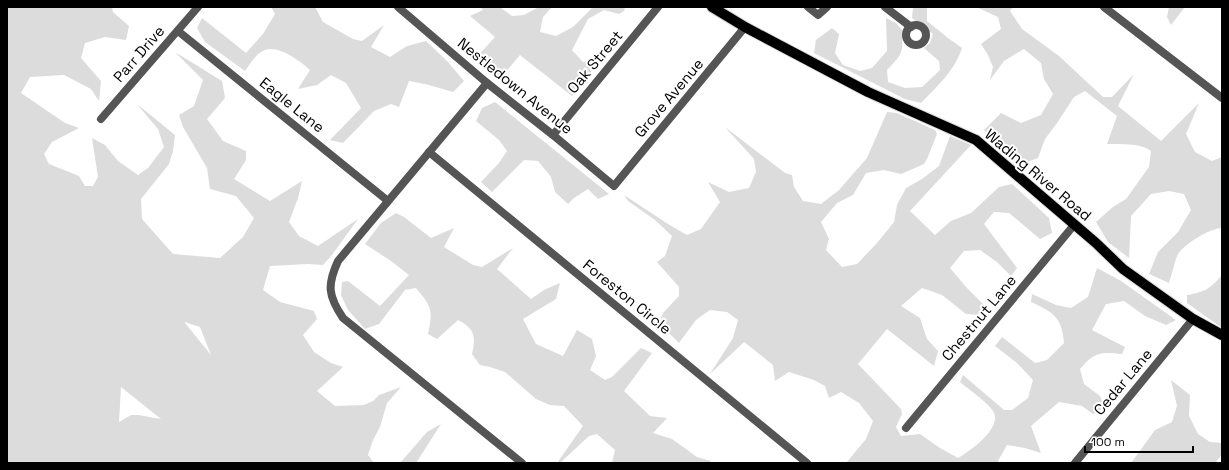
<svg xmlns="http://www.w3.org/2000/svg" width="1229" height="470" font-family="'Space Grotesk',sans-serif">
<style>
.green{fill:#dcdcdc;fill-rule:evenodd}
.lines{fill:none;stroke-linecap:round;stroke-linejoin:round}
.major-casing{stroke:#dbdbdb;stroke-width:12}
.minor{stroke:#555;stroke-width:8}
.major{stroke:#000;stroke-width:10}
.labels{text-anchor:middle;stroke-width:4;stroke-linejoin:round;paint-order:stroke}
.street-label{font-size:15px;fill:#000;stroke:#fff}
</style>
<rect width="100%" height="100%" fill="#fff"/>
<g class="green">
<path d="M 7,7 L 112,7 L 113,12 L 129,26 L 126,40 L 105,37 L 85,43 L 81,58 L 101,81 L 99,101 L 91,89 L 64,75 L 30,77 L 21,93 L 65,123 L 79,128 L 52,142 L 44,154 L 49,164 L 79,176 L 85,186 L 93,186 L 98,177 L 92,138 L 105,145 L 118,161 L 138,175 L 148,168 L 164,147 L 158,129 L 137,104 L 175,135 L 173,151 L 169,164 L 141,199 L 142,219 L 173,254 L 220,258 L 243,237 L 254,218 L 236,196 L 210,189 L 207,168 L 183,127 L 179,115 L 194,106 L 203,80 L 175,52 L 222,81 L 225,98 L 207,119 L 223,141 L 246,151 L 246,160 L 234,179 L 270,201 L 302,181 L 298,198 L 289,222 L 299,236 L 318,246 L 358,219 L 332,255 L 323,265 L 308,264 L 270,266 L 263,290 L 280,302 L 314,311 L 317,319 L 303,335 L 314,352 L 331,363 L 343,367 L 317,391 L 335,406 L 364,405 L 373,401 L 379,395 L 401,387 L 387,403 L 380,427 L 373,440 L 368,455 L 374,463 L 7,463 ZM 185,322 L 200,327 L 211,355 L 185,323 ZM 121,387 L 161,419 L 138,415 L 131,415 L 119,422 Z"/>
<path d="M 271,7 L 315,7 L 323,22 L 353,39 L 362,41 L 384,25 L 371,47 L 390,57 L 407,46 L 426,41 L 448,62 L 464,81 L 453,92 L 429,85 L 409,81 L 399,107 L 391,104 L 374,111 L 343,143 L 330,140 L 361,108 L 346,83 L 331,75 L 317,85 L 298,89 L 310,70 C 300,61 279,45 265,50 C 256,53 250,64 245,71 L 205,42 L 197,28 L 202,18 L 246,53 L 263,34 L 275,14 Z"/>
<polygon points="480,7 502,7 502,9 512,16 524,15 539,7 552,7 543,17 540,32 556,36 573,27 593,7 625,7 624,11 619,14 604,10 588,19 572,50 583,62 602,58 572,96 520,55 498,81 476,58 495,37 470,16 483,10"/>
<path d="M 913,7 L 927,7 L 927,21 L 948,38 L 962,48 C 955,70 937,87 921,103 L 905,99 L 814,53 L 816,40 L 832,28 L 839,34 L 835,53 L 843,65 L 860,71 L 872,68 L 887,51 L 886,18 L 896,23 L 902,30 C 903,54 903,53 887,70 L 888,82 L 905,88 L 922,87 L 940,70 L 939,61 L 924,48 L 930,43 L 933,34 L 912,18 Z"/>
<path d="M 976,7 L 1013,7 L 1010,11 L 1022,29 L 1059,56 L 1103,97 L 1112,97 L 1134,74 L 1118,106 L 1161,141 L 1199,103 L 1186,134 L 1195,152 L 1212,161 L 1222,157 L 1222,228 C 1210,228 1182,245 1177,256 C 1174,264 1172,274 1169,283 L 1149,274 L 1158,252 L 1178,232 L 1191,210 L 1184,194 L 1169,191 L 1151,194 L 1131,216 L 1129,258 L 1108,242 L 1096,222 L 1113,207 L 1126,199 L 1149,167 L 1151,151 C 1142,143 1119,144 1107,144 L 1117,116 L 1085,91 L 1074,97 L 1057,123 L 1045,139 L 1038,158 L 1022,164 L 984,130 L 1001,113 L 1021,123 L 1041,115 L 1053,94 L 1044,79 L 1041,63 L 1024,49 L 1004,61 L 990,80 L 993,67 L 988,55 L 981,44 L 1001,29 L 998,17 Z"/>
<polygon points="1169,7 1185,7 1171,25 1167,17"/>
<polygon points="495,102 609,194 598,199 588,189 574,198 568,204 555,192 551,177 538,161 524,160 492,192 481,182 499,163 507,151 499,140 476,121 482,108"/>
<path d="M 887,112 L 897,113 L 935,130 L 937,134 L 927,159 L 924,164 L 901,174 L 884,170 L 866,173 L 853,195 L 837,203 L 821,222 L 829,239 L 826,250 L 842,267 L 857,264 L 877,243 L 894,222 L 897,205 L 906,188 L 922,179 L 939,166 L 950,136 L 971,145 L 910,211 L 935,235 L 951,221 L 971,213 L 999,187 L 1012,184 L 1049,218 L 1052,233 L 1040,239 L 1009,213 L 994,212 L 984,224 L 1017,268 L 1011,276 L 997,262 L 980,250 L 964,251 L 950,268 L 966,287 L 987,308 L 981,315 L 966,314 L 942,295 L 922,288 L 901,306 L 920,318 L 927,339 L 938,351 L 934,366 L 887,329 L 858,364 L 901,409 L 902,414 L 896,427 L 901,436 L 920,434 L 940,448 L 958,458 C 970,451 1001,429 994,413 C 990,404 968,389 960,382 L 963,375 L 1004,410 L 1012,410 L 1028,398 L 1033,380 L 1017,363 L 995,346 L 1002,337 L 1035,363 L 1047,360 L 1064,343 C 1062,317 1053,312 1031,302 L 1032,294 L 1056,305 L 1071,308 L 1088,297 L 1097,268 L 1121,281 L 1176,320 L 1166,325 L 1145,316 L 1124,301 L 1106,304 L 1092,330 L 1125,347 L 1122,354 C 1101,352 1095,351 1080,369 L 1084,384 L 1100,396 L 1105,408 L 1093,414 L 1082,406 L 1059,402 L 1031,426 L 1041,453 L 1025,448 L 1007,445 L 998,461 L 999,463 L 846,463 L 866,439 L 873,421 L 859,403 L 841,392 L 829,398 L 825,386 L 814,380 L 789,372 L 775,381 L 773,365 L 744,342 L 710,374 L 733,338 L 738,320 L 727,312 L 710,310 L 696,320 L 679,343 L 659,323 L 663,313 L 679,296 L 679,287 L 657,262 L 665,256 L 672,236 L 655,220 L 628,201 L 624,195 L 668,224 L 687,235 L 701,229 L 720,202 L 708,182 L 729,192 L 749,188 L 756,172 L 754,159 L 725,127 L 785,173 L 792,175 L 794,187 L 803,201 L 821,204 L 839,190 L 867,158 Z"/>
<path d="M 396,213 L 404,217 L 431,238 L 454,228 L 444,247 L 473,265 L 482,267 L 513,248 L 497,269 L 531,299 L 544,290 L 560,283 L 556,299 L 523,319 L 536,344 L 563,356 L 577,330 L 592,339 L 596,356 L 590,370 L 605,380 L 612,377 L 641,348 L 652,353 L 624,391 L 650,416 L 667,418 L 653,433 L 672,439 L 697,457 L 711,461 L 709,463 L 612,463 L 615,450 L 597,434 L 589,436 L 560,463 L 557,463 L 583,426 L 564,406 L 550,405 L 536,399 L 505,372 L 490,367 L 480,365 L 472,354 C 476,336 475,329 458,320 L 437,339 L 428,334 C 433,310 432,307 416,288 L 405,290 L 379,324 L 365,329 L 348,310 L 341,295 L 342,282 L 348,281 L 380,306 L 409,275 L 391,261 L 365,244 L 381,223 Z"/>
<path d="M 1222,275 L 1222,328 L 1187,303 L 1187,295 C 1205,292 1210,289 1222,275 Z"/>
<polygon points="1171,380 1190,395 1189,416 1198,434 1210,442 1222,443 1222,455 1215,463 1131,463 1155,430 1172,422 1177,406"/>
<polygon points="441,424 416,463 400,463 427,432"/>
</g>
<g class="lines">
<defs>
<polyline id="major" points="712,7 745,27 868,92 976,140 1096,243 1123,269 1193,319 1222,335"/>
</defs>
<use href="#major" class="major-casing"/>
<g class="minor">
<polyline points="398,7 487,83 553,135 614,186 745,27"/>
<polyline points="808,7 818,15 827,7"/>
<polyline points="885,7 911,27"/>
<polyline points="1104,7 1222,98"/>
<circle cx="916" cy="35" r="10"/>
<polyline points="178,31 388,201"/>
<path d="M 487,83 L 338,261 C 327,285 328,296 343,318 L 522,463"/>
<polyline points="101,119 198,7"/>
<polyline points="553,135 658,7"/>
<polyline points="429,152 807,463"/>
<polyline points="906,428 1074,225"/>
<polyline points="1075,463 1193,319"/>
</g>
<use href="#major" class="major"/>
</g>
<g class="labels">
<g class="street-label">
<text transform="translate(139 54) rotate(-49)" y="5">Parr Drive</text>
<text transform="translate(595 62) rotate(-50)" y="5">Oak Street</text>
<text transform="translate(515 86) rotate(39)" y="5">Nestledown Avenue</text>
<text transform="translate(669 98) rotate(-50)" y="5">Grove Avenue</text>
<text transform="translate(292 105) rotate(39)" y="5">Eagle Lane</text>
<text transform="translate(1038 175) rotate(40)" y="5">Wading River Road</text>
<text transform="translate(627 297) rotate(39)" y="5">Foreston Circle</text>
<text transform="translate(979 318) rotate(-50)" y="5">Chestnut Lane</text>
<text transform="translate(1123 382) rotate(-50)" y="5">Cedar Lane</text>
</g>
</g>
<rect width="1229" height="470" fill="none" stroke="#000000" stroke-width="16"/>
<path d="M1085 446v6h108v-6" fill="none" stroke="#000000" stroke-width="2"/>
<text x="1091" y="446" font-size="12" fill="#000000" stroke="#ffffff" stroke-width="3" paint-order="stroke">100 m</text>
</svg>
